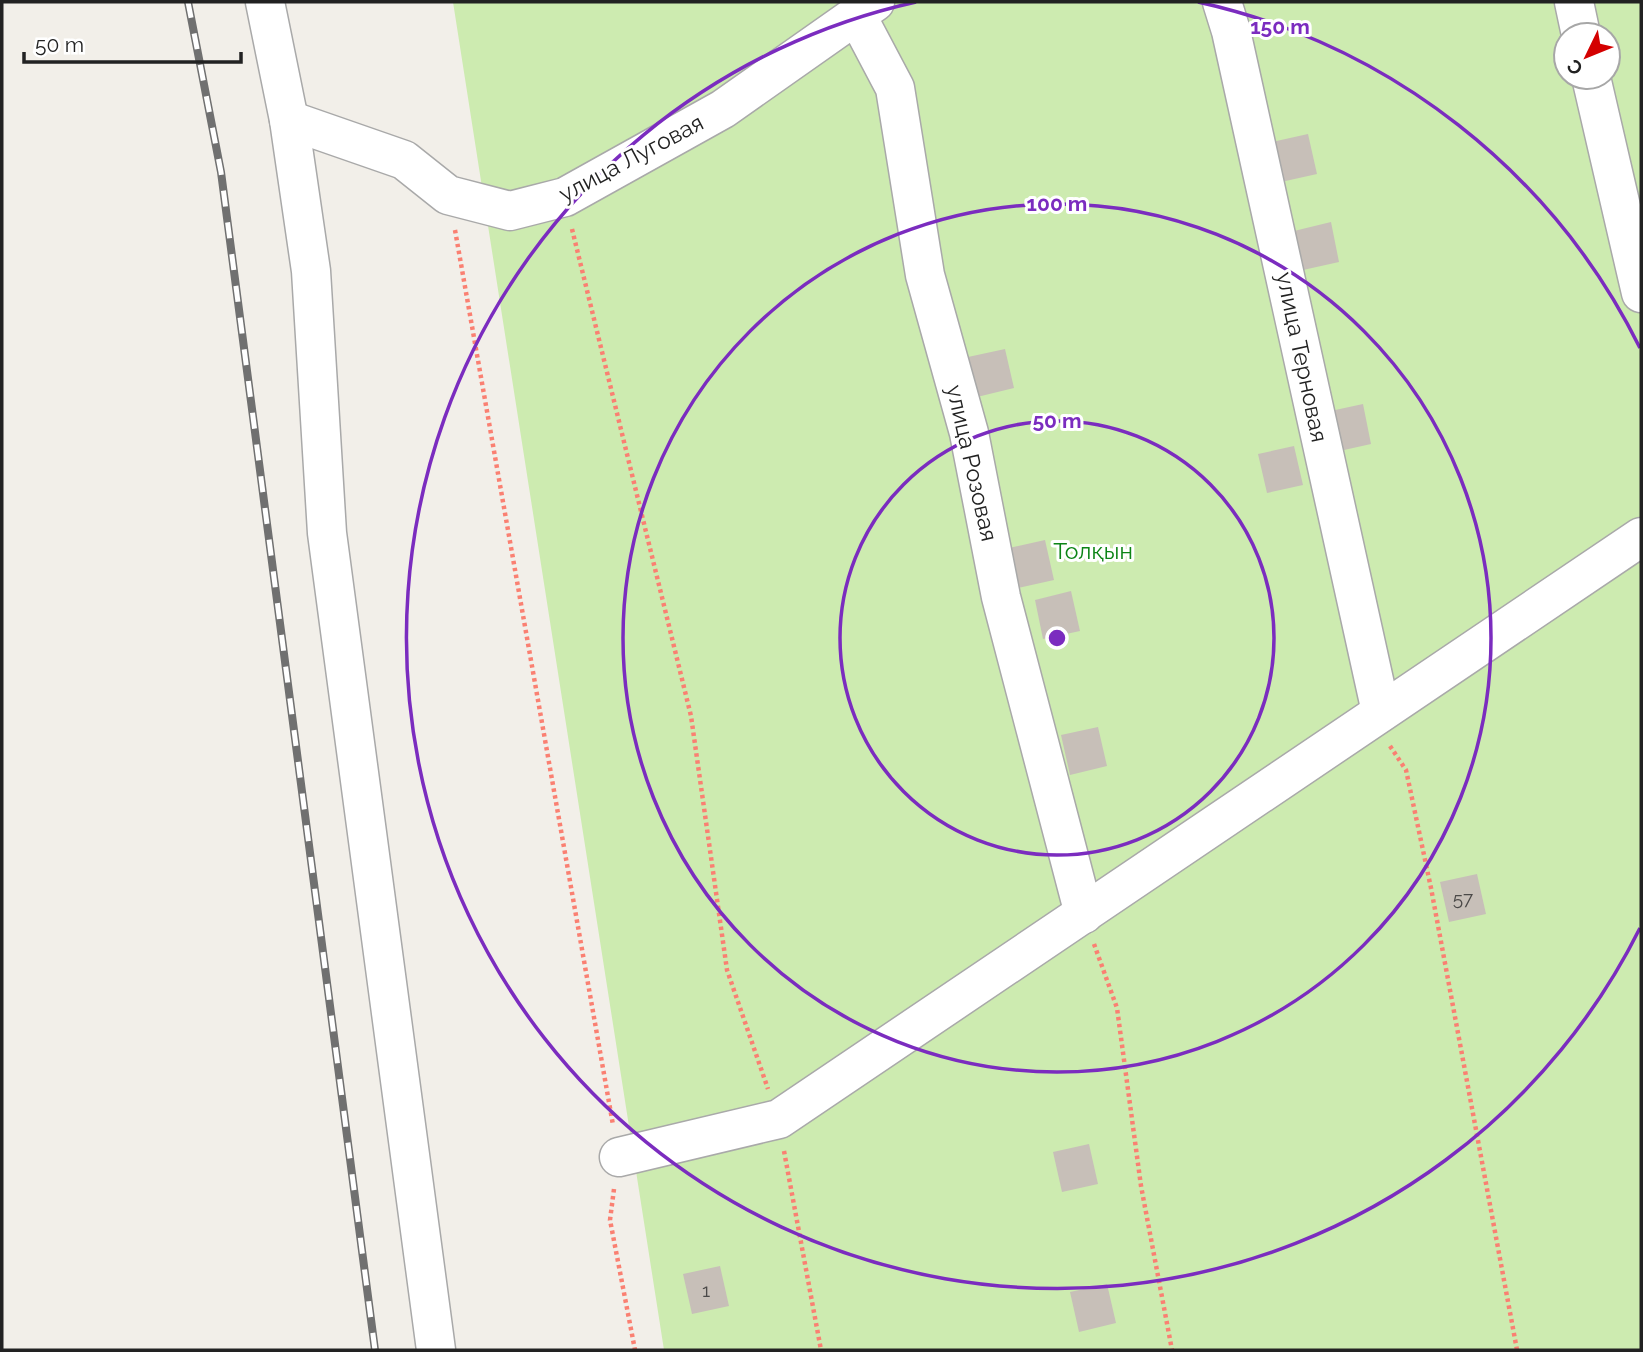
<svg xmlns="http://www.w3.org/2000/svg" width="1643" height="1352" font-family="Raleway,sans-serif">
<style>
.grass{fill:#cdebb0;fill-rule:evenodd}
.building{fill:#c7bfb8}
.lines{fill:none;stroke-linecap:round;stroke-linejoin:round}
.minor-casing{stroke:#a9a9a9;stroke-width:41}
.path{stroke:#fa8072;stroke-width:4.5;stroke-dasharray:3.5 3.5;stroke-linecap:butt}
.minor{stroke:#fff;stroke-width:38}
.rail-casing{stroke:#707070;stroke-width:8}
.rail{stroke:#fff;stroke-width:5;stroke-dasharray:16;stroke-linecap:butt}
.ring{fill:none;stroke:#7b2cbf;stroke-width:3.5}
.labels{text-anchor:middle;stroke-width:6;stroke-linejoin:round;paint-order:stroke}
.number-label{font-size:19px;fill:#4b4948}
.street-label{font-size:23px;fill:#222;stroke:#fff}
.park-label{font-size:23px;fill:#0c8416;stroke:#fff}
.centre{fill:#7b2cbf;stroke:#fff;stroke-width:3.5}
.ring-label{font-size:21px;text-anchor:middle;font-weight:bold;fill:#7b2cbf;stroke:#fff;stroke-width:6;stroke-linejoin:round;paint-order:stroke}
</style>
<rect width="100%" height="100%" fill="#f2efe9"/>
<path class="grass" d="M 453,2 L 1641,2 L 1641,1350 L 664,1350 ZM 1566,35 L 1608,35 L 1608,77 L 1566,77 Z"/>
<g class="building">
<polygon points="1308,134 1317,174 1281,182 1272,142"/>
<polygon points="1331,222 1339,262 1303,270 1294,231"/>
<polygon points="1005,349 1014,388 977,397 968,357"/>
<polygon points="1363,404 1371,444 1335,452 1326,412"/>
<polygon points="1294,446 1303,485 1267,493 1258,454"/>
<polygon points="1045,540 1054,580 1018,588 1009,548"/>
<polygon points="1071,591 1080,631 1043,639 1035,600"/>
<polygon points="1098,727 1107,766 1070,775 1061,735"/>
<polygon points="1477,874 1486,914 1449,922 1440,882"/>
<polygon points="1089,1144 1098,1184 1062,1192 1053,1152"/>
<polygon points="720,1266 729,1306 692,1314 683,1274"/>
<polygon points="1107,1284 1116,1323 1079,1332 1070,1292"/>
</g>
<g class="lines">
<defs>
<g id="minor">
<polyline points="265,2 289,120 311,271 327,533 436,1350"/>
<polyline points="1222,2 1231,31 1381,712"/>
<polyline points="1574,2 1581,35"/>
<polyline points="857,16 895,88 925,275 969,433 1001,597 1084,914"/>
<polyline points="1591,77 1641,293"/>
<polyline points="289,120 404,160 448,195 510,211 565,197 723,109 875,2"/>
<polyline points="619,1157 779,1119 1641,537"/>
</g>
</defs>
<use href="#minor" class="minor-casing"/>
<g class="path">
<polyline points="572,229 691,716 727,970 768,1089"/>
<polyline points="455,230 613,1125"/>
<polyline points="1390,746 1406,770 1431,888 1517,1350"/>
<polyline points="1094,944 1117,1008 1141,1186 1172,1350"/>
<polyline points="784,1151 821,1350"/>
<polyline points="614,1189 610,1220 635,1350"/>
</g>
<use href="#minor" class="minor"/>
<defs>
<polyline id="rail" points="188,2 221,172 375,1350"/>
</defs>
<use href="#rail" class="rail-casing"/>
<use href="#rail" class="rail"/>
</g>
<g class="ring">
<circle cx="1057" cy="638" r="217"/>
<circle cx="1057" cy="638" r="434"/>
<path d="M1640 928A651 651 0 1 1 916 2M1198 2A651 651 0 0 1 1640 348"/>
</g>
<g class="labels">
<g class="number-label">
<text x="1463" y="905">57</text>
<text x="706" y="1297">1</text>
</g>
<g class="street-label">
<text transform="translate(631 158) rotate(-28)" y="8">улица Луговая</text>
<text transform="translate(1302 357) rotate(78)" y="8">улица Терновая</text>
<text transform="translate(972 463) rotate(77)" y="8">улица Розовая</text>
</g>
<g class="park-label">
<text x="1093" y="559">Толқын</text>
</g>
</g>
<circle cx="1057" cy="638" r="10" class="centre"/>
<g class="ring-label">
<text x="1280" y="34">150 m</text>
<text x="1057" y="211">100 m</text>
<text x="1057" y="428">50 m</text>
</g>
<rect width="1643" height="1352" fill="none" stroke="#222222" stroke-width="7"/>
<g transform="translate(1587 56) rotate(227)"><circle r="33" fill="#ffffff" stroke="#a7a7a7" stroke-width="2"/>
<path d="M0-5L12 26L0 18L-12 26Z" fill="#d40000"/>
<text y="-10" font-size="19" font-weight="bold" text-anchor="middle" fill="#222222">С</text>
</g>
<path d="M24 52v10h217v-10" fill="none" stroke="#222222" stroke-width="3.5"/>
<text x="35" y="52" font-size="21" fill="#222222" stroke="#ffffff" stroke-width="5" paint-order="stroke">50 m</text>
</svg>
